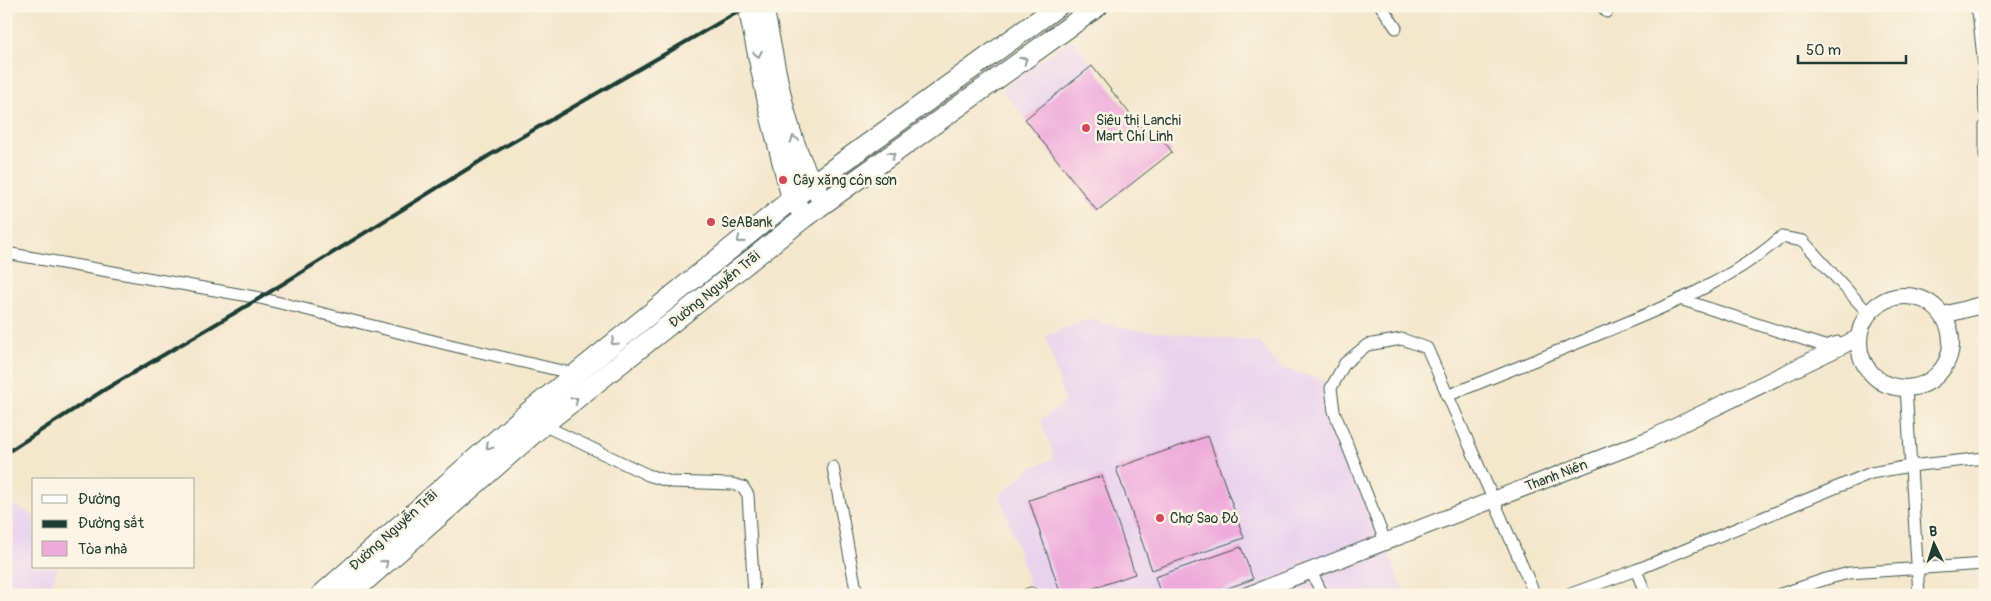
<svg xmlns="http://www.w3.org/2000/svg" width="1991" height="601" font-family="Pangolin,sans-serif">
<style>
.built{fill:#e9d2ee}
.building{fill:#efaadc}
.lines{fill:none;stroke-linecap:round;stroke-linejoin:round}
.street-casing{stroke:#3f564b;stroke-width:13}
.secondary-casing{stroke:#3f564b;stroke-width:18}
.highway-casing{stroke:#3f564b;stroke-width:22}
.street{stroke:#fff;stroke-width:11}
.secondary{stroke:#fff;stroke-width:16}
.highway{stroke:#fff;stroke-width:20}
.rail{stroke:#1f3d34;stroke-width:4}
.oneway{stroke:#8f9e9a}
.poi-dot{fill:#d1495b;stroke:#fcf5e5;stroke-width:2}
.labels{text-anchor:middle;stroke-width:5;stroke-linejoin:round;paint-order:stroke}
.poi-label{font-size:14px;fill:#1f3d34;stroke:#fcf5e5;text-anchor:start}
.street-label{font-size:14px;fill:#1f3d34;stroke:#fcf5e5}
</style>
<rect width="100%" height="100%" fill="#fcf5e5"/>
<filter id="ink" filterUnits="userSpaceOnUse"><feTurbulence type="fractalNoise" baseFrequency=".02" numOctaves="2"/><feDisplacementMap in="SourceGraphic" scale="10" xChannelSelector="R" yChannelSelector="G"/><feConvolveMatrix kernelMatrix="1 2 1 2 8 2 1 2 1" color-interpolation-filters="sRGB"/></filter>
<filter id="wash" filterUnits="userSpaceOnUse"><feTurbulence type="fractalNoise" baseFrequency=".0096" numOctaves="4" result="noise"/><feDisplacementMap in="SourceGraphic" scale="20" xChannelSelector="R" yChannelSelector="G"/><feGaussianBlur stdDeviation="1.12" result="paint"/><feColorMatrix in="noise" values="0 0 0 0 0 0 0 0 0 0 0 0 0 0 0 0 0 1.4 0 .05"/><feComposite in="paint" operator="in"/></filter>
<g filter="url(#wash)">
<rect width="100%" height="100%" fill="#f3e7cc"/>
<g class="built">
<polygon points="1071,38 1153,143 1161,137 1172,152 1097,211 1002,90"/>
<polygon points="1089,319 1123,328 1137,330 1259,342 1279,367 1324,380 1405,595 1033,595 1000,495 1031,468 1054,458 1041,420 1065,402 1046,336"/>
<polygon points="12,504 34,516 34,567 57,567 57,571 47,595 6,595 6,505"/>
</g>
<g id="blocks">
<g class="building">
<polygon points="1092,66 1153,143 1161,137 1172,152 1097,211 1025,119"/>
<polygon points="1208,436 1244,538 1152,570 1116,468"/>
<polygon points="1102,476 1135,574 1074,595 1061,595 1029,500"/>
<polygon points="1241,547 1253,579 1209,595 1161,595 1155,577"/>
</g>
</g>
</g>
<g filter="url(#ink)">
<use href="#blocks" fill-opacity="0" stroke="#3f564b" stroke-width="1"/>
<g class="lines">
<defs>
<g id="street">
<polyline points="1381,6 1396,28"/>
<polyline points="1602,6 1607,12"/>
<polyline points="1973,6 1978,11 1984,67 1985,111"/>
<polyline points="1985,126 1985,156"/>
<polyline points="6,253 260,298 450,345 575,374"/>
<polyline points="1680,299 1824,346 1838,342"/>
<polyline points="1906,388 1919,595"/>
<path d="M 1447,396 C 1499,375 1550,354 1602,333 C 1664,307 1730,282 1781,237 L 1803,241 L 1868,313"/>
<polyline points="543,425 648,475 671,482 732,484 743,487 748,495 754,595"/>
<polyline points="833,467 857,595"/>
<polyline points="1385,541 1334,411 1331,388 1345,363 1367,345 1402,339 1427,348 1535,595"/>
<polyline points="1310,570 1323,595"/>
<polyline points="1636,570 1646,595"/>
<polyline points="1026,595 1031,593 1032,595"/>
<polyline points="1568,595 1636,570 1871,473 1910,466 1985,458"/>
<polyline points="1778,595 1826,579 1849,573 1985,564"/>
</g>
<g id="secondary">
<circle cx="1905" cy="342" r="46"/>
<polyline points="1944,315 1985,304"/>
<polyline points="1248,595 1650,439 1858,338"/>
</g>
<g id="highway">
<polyline points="748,6 771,117 792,199 798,207"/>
<path d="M 763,6 C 776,69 784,140 819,195"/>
<polyline points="321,595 525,415 792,199 1058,6"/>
<polyline points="349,595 543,425 805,217 1098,6"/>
</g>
</defs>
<use href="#street" class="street-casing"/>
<use href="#secondary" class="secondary-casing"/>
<use href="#highway" class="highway-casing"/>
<use href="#street" class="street"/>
<use href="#secondary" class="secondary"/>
<use href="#highway" class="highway"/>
<polyline class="rail" points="6,453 104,390 260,298 490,155 748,6"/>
</g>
<defs><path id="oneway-chevron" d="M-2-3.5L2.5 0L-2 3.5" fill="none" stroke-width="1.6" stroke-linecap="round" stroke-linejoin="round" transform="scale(1.25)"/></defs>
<g class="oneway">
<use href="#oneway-chevron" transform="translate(758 54) rotate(79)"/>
<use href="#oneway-chevron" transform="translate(1024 60) rotate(-36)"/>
<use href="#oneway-chevron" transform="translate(794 139) rotate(-108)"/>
<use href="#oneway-chevron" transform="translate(892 155) rotate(-35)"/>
<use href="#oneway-chevron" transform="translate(740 240) rotate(141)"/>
<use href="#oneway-chevron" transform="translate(614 342) rotate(141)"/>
<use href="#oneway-chevron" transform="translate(575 400) rotate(-39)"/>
<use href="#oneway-chevron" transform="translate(489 446) rotate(139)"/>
<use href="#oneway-chevron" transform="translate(385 563) rotate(-41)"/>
</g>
</g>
<g class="poi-dot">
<circle cx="1086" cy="128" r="5"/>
<circle cx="783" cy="180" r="5"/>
<circle cx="711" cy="222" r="5"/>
<circle cx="1160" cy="518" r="5"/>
</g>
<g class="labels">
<g class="poi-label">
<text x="1096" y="125">Siêu thị Lanchi<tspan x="1096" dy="16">Mart Chí Linh</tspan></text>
<text x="793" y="185">Cây xăng côn sơn</text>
<text x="721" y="227">SeABank</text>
<text x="1170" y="523">Chợ Sao Đỏ</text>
</g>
<g class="street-label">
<text transform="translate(714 289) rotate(-39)" y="5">Đường Nguyễn Trãi</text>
<text transform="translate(1556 475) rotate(-21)" y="5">Thanh Niên</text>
<text transform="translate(393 530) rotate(-42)" y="5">Đường Nguyễn Trãi</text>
</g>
</g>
<rect width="1991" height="601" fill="none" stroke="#fcf5e5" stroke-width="25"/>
<rect x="32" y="478" width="162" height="90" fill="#fcf5e5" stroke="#a4ab9e"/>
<rect x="42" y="495" width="25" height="8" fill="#ffffff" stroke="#a4ab9e"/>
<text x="78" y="504" font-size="15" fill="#1f3d34">Đường</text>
<rect x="42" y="520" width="25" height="8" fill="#1f3d34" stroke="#a4ab9e"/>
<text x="78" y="528" font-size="15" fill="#1f3d34">Đường sắt</text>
<rect x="42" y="541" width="25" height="15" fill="#efaadc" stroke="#a4ab9e"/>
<text x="78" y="554" font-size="15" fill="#1f3d34">Tòa nhà</text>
<g transform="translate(1934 544) rotate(356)" stroke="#fcf5e5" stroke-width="4" paint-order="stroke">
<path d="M0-4L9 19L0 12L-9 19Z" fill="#1f3d34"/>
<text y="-8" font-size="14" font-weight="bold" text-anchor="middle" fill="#1f3d34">B</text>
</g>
<path d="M1798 55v8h108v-8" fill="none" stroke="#1f3d34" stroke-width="2.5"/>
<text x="1806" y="55" font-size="15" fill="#1f3d34" stroke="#fcf5e5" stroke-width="4" paint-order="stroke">50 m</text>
</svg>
